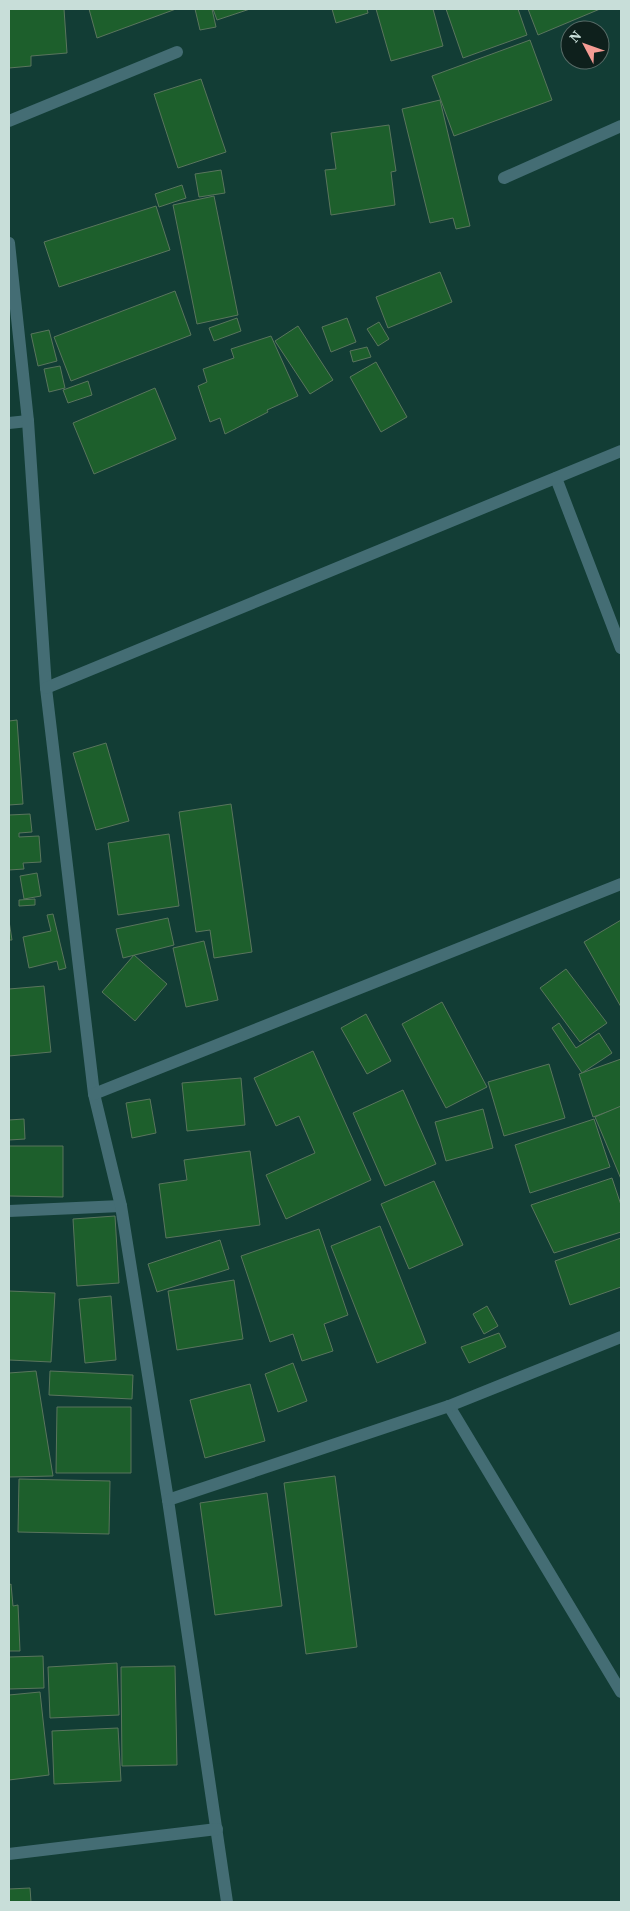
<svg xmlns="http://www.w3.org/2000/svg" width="630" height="1911" font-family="'Source Serif 4',serif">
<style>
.building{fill:#1d5f2c;stroke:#59755d}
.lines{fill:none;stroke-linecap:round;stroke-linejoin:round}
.service{stroke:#446d74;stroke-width:12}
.minor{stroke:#446d74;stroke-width:12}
</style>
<rect width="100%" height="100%" fill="#123d35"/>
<g class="building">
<polygon points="9,9 64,9 67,53 31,56 31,66 9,68"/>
<polygon points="89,9 176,9 97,38"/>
<polygon points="195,9 212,9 216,27 200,30"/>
<polygon points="213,9 250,9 217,20"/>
<polygon points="332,9 367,9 368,13 336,23"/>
<polygon points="376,9 433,9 443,46 391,61"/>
<polygon points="446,9 518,9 527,35 463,58"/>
<polygon points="528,9 600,9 538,35"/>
<polygon points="530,40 552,100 454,136 432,76"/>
<polygon points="201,79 226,152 178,168 154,94"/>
<polygon points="440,100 470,226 456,229 453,218 430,223 402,109"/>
<polygon points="389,125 396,171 391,172 395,205 331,215 325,170 336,169 331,133"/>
<polygon points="221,170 225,193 199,197 195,174"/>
<polygon points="182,185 186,198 159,207 155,194"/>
<polygon points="214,196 238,315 197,324 173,205"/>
<polygon points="156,206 170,250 59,287 44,242"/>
<polygon points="440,272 452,302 388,328 376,297"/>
<polygon points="175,291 191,335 71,381 54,337"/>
<polygon points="237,318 241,331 214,341 209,328"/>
<polygon points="347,318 356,342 331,352 322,327"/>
<polygon points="379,322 389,339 378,346 367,329"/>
<polygon points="298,326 333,380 310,394 275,341"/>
<polygon points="49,330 57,361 38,366 31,334"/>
<polygon points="271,336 298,396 267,410 268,412 225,434 220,418 210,422 198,386 207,382 203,369 234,358 231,349"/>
<polygon points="367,347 371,357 353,362 350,351"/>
<polygon points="376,362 407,417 381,432 350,377"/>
<polygon points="60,366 65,388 49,392 44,369"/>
<polygon points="88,381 92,395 68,403 63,390"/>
<polygon points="155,388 176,439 94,474 73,423"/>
<polygon points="17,720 23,804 9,805 9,721"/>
<polygon points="106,743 129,821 96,830 73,753"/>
<polygon points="231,804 252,952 214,958 210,930 196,932 179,812"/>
<polygon points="30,814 32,832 19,833 19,837 39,836 41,862 23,863 24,869 9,870 9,815"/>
<polygon points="169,834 179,906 118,915 108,843"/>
<polygon points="37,873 41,896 24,899 20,876"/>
<polygon points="35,899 35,905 19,906 19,900"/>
<polygon points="53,914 66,968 59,970 57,961 29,968 23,937 51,931 47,915"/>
<polygon points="168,918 174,945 123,958 116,929"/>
<polygon points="621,920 621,1007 584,942"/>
<polygon points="9,921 12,940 9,940"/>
<polygon points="204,941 218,1000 186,1007 173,948"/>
<polygon points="134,955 167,984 135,1021 102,992"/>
<polygon points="566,969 607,1023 580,1042 540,988"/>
<polygon points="44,986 51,1052 9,1056 9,989"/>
<polygon points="442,1002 487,1087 446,1108 402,1024"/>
<polygon points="366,1014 391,1061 367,1074 341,1028"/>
<polygon points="559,1023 576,1048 599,1033 612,1053 582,1073 552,1028"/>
<polygon points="313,1051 371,1180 286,1219 266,1175 315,1153 299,1116 276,1126 254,1078"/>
<polygon points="621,1059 621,1107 593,1117 579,1074"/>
<polygon points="549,1064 565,1118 504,1136 488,1082"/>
<polygon points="241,1078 245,1125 187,1131 182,1083"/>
<polygon points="403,1090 436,1164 385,1186 353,1113"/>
<polygon points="150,1099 156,1133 132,1138 126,1103"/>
<polygon points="621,1106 621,1179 595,1117"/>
<polygon points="483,1109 493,1148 446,1161 435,1122"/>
<polygon points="24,1119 25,1139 9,1140 9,1120"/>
<polygon points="594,1119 610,1167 530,1193 515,1145"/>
<polygon points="9,1146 63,1146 63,1197 9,1196"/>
<polygon points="250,1151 260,1225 166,1238 159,1184 187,1180 184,1160"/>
<polygon points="612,1178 621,1205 621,1232 554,1253 531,1205"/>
<polygon points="434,1181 463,1245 409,1269 381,1204"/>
<polygon points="115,1216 119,1283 77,1286 73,1219"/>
<polygon points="380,1226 426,1343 377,1363 331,1246"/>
<polygon points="319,1229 348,1315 324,1324 333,1351 302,1361 293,1334 270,1342 241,1256"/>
<polygon points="621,1238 621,1287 570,1305 555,1261"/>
<polygon points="220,1240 229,1269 157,1292 148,1264"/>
<polygon points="234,1280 243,1339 177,1350 168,1291"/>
<polygon points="9,1291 55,1293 51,1362 9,1360"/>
<polygon points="111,1296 116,1360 85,1363 79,1299"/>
<polygon points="487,1306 498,1326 484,1334 473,1314"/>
<polygon points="499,1333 506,1347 469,1363 461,1347"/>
<polygon points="293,1363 307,1401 278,1412 265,1374"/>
<polygon points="36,1371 53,1476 9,1477 9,1373"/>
<polygon points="50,1371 133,1375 132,1399 49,1395"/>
<polygon points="250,1384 265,1441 205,1458 190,1400"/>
<polygon points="57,1407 131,1407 131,1473 56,1473"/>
<polygon points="335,1476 357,1647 306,1654 284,1483"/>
<polygon points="19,1479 110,1481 109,1534 18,1532"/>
<polygon points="267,1493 282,1606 215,1615 200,1503"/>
<polygon points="11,1584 13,1606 18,1605 20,1651 9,1651 9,1585"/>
<polygon points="43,1656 44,1688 9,1689 9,1657"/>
<polygon points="117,1663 119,1715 50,1718 48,1667"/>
<polygon points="175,1666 177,1765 122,1766 121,1667"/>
<polygon points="40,1692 49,1775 9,1780 9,1695"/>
<polygon points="118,1728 121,1781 54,1784 52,1731"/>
<polygon points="30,1888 31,1902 9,1902 9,1889"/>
</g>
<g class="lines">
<g class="service">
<polyline points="9,423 28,421"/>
<polyline points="9,1211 121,1206"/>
</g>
<g class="minor">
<polyline points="9,121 177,52"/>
<polyline points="504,178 621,126"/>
<polyline points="9,243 28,421 46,688 94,1094 121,1206 168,1500 227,1902"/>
<polyline points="556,478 621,648"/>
<polyline points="46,688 621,451"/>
<polyline points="94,1094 621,884"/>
<polyline points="449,1406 621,1692"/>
<polyline points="168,1500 449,1406 621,1337"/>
<polyline points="9,1854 217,1829"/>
</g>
</g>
<rect width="630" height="1911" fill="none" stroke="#c8ded9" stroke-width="20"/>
<g transform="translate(585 45) rotate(311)"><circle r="24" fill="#0e201c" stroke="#586c68"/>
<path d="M0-4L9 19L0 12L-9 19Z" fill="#f59c94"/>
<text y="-8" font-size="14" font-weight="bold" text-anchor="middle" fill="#c8ded9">N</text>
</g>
</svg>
